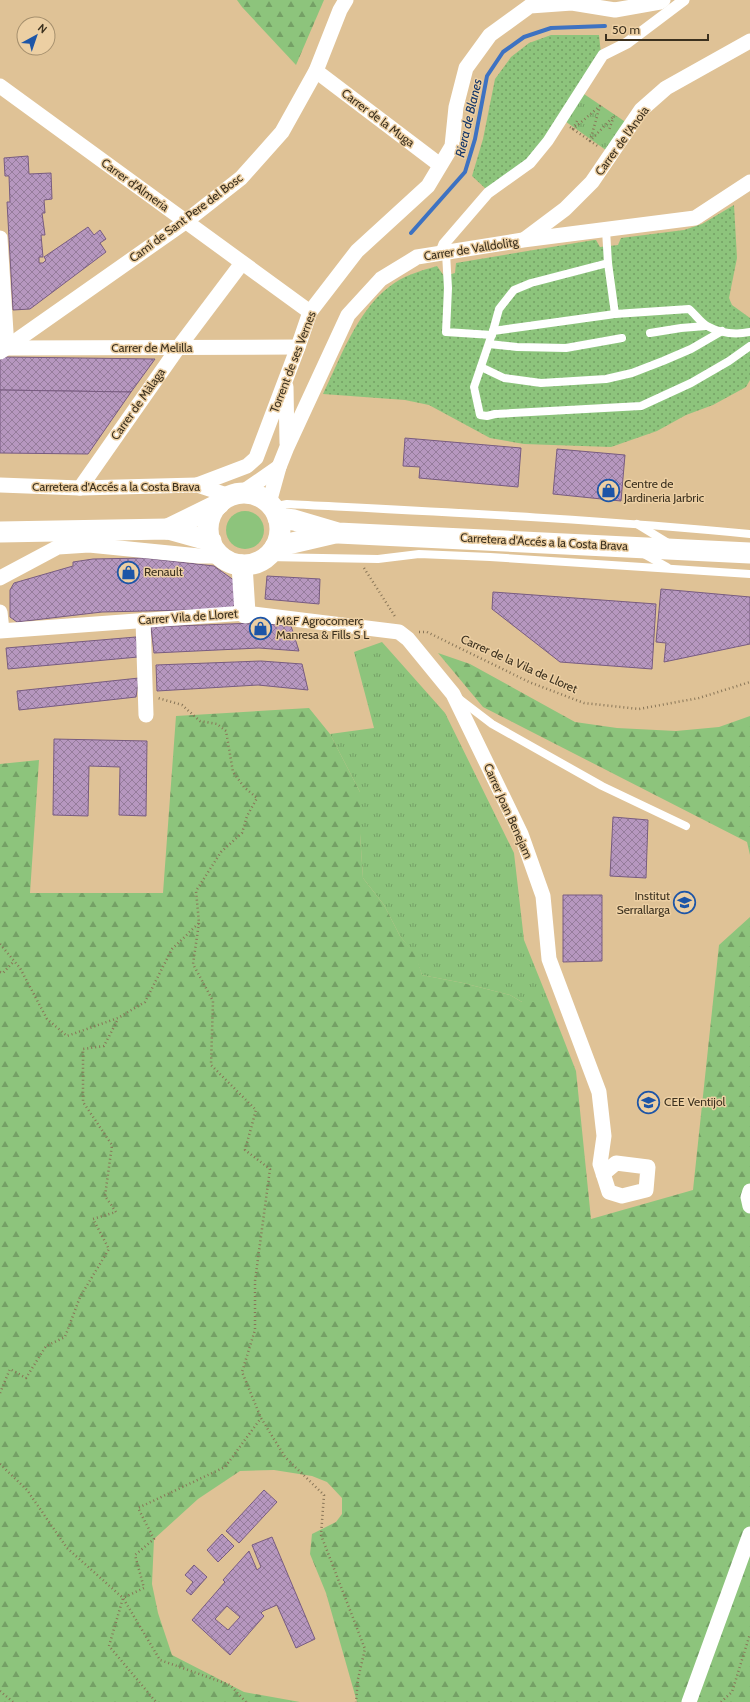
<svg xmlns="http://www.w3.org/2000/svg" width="750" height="1702" font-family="Cabin,sans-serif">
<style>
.grass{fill:url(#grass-tufts)}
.forest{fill:url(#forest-firs)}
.park{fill:url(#park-dots)}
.garden{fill:#8dc47c}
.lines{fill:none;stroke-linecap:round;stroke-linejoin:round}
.stream{stroke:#3d72c2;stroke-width:4}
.building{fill:url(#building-cross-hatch);stroke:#785c81;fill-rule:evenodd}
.path{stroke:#887557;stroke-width:2.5;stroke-dasharray:1 3;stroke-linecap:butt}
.service{stroke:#fff;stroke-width:8}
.pedestrian{stroke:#fff;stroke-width:11}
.minor{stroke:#fff;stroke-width:15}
.secondary{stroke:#fff;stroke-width:21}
.labels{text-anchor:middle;stroke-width:3;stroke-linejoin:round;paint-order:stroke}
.street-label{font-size:12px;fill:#3c311f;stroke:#eccfa3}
.poi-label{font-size:12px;fill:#3c311f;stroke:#eccfa3;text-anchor:start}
.water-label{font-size:13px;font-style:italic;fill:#123569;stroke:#eccfa3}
</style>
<defs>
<pattern id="grass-tufts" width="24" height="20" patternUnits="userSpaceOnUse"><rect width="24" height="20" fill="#8dc47c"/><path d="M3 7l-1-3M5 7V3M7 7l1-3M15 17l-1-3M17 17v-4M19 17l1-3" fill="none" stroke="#74a065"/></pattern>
<pattern id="forest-firs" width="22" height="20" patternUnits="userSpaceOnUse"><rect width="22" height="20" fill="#8dc47c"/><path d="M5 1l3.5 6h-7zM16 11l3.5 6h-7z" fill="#74a065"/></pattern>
<pattern id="park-dots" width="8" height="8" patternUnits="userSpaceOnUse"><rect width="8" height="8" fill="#8dc47c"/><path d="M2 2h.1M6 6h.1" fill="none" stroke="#74a065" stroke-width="1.8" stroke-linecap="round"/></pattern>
<pattern id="building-cross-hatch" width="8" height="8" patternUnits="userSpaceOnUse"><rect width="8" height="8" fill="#b697bf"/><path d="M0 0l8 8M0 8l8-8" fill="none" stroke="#957c9b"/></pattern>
</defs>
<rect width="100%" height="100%" fill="#dfc296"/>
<g class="grass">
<polygon points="581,92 630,125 610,153 562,119"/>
<polygon points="382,642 445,713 514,853 524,940 549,1002 522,1002 510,995 463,983 422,975 415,955 400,936 384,905 363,878 360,834 360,792 330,734 374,728 354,652"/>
</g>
<g class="forest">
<polygon points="237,0 324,0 296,65 242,7"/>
<polygon points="438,653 470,664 575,722 617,728 676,731 719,727 750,716 750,855 747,842 483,707"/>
<polygon points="309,708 330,734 360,792 360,834 363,878 384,905 400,936 416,955 422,975 463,983 510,995 522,1002 549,1002 576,1071 591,1219 693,1190 719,945 750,917 750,1702 357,1702 326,1593 310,1554 312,1534 336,1522 342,1514 342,1498 327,1482 312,1476 274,1470 240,1471 198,1499 154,1539 152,1584 158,1613 172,1655 244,1692 300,1702 0,1702 0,764 39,760 30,893 163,893 176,716"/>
</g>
<g class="park">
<polygon points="551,35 599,35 601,54 529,162 487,190 472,176 483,139 495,79 511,57 529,43"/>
<path d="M 734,205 L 737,258 L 729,298 L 732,305 L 750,318 L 750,380 L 746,387 L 713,405 L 686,415 L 657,431 L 611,447 L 524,444 L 490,438 L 429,405 L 405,400 L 323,394 C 340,359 357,311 389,287 C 402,276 420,271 437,266 L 444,276 L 455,273 L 456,263 L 594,240 L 596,240 L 600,247 L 618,245 L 621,238 L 684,230 L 702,224 Z"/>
</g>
<circle class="garden" cx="245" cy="530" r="19"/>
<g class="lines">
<polyline class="stream" points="411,233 465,172 475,139 487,76 503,52 524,37 551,28 605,26"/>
</g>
<g class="building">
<polygon points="28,156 29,174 51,173 52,199 44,200 45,213 42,213 45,235 41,235 43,257 39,257 39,263 43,263 46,260 44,257 88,227 94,235 100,230 106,239 100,243 106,252 30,309 13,310 7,202 10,202 9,176 5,176 4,158"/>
<polygon points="5,357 155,359 131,392 0,390 0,360"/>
<polygon points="0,390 131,392 88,454 0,453"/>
<polygon points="405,438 521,448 518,487 419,478 420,467 403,466"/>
<polygon points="557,449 625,455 621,501 553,494"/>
<polygon points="144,558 214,566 235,581 237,601 231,609 102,612 17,622 10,617 10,590 14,583 73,566 73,562 93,559"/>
<polygon points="267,576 320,579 319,604 265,599"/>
<polygon points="661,589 750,597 750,644 664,662 666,643 656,642"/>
<polygon points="493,592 656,604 652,669 560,662 492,609"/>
<polygon points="255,623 291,626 299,651 259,648 154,653 151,627"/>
<polygon points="136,637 138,657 8,669 6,648"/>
<polygon points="261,661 302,664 308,690 258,685 157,691 156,665"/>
<polygon points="139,678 136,697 19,710 17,691"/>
<polygon points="54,739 147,741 146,816 119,815 120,767 89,766 88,816 53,815"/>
<polygon points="613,817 648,820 646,878 610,876"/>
<polygon points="563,895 602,895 602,961 563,962"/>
<polygon points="264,1490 277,1502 239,1543 226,1531"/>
<polygon points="222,1534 234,1546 218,1562 207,1550"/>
<path d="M 272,1537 L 315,1639 L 296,1648 L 277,1605 L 263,1611 L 261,1613 L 264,1616 L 230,1655 L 192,1620 L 225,1582 L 223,1580 L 249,1551 L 257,1570 L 261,1567 L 252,1545 ZM 227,1606 L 240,1617 L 228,1630 L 215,1619 Z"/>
<polygon points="194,1565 207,1577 191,1595 186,1591 193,1582 185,1575"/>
</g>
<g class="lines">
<g class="path">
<polyline points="577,121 573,129 600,106 590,141 614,116 609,130"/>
<polyline points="570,127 599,147"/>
<polyline points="364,568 396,618"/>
<polyline points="419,632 427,632 529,682 584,703 639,709 699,698 750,682"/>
<polyline points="199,923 193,964 213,1001 211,1065 256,1110 245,1150 270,1169 255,1281 255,1330 242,1372 261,1418 285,1457 324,1495 321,1535 365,1649 358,1679 356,1702"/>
<polyline points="0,944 20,968 47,1019 67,1036 118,1018 145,1002 172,949 199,923 196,891 221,852 242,833 247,816 257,798 244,787 233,772 226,731 217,724 200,721 182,705 158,698"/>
<polyline points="0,972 3,973 14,961"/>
<polyline points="0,1393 10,1369 26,1378 46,1346 65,1337 80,1297 109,1249 93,1219 116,1212 105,1196 112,1145 83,1102 83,1049 104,1046 118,1019"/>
<polyline points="0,1464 27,1490 67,1548 123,1598 109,1646 156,1702"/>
<polyline points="0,1691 13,1702"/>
<polyline points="246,1702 230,1685 160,1660 123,1598 144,1588 135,1555 154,1539 138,1508 225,1467 261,1418"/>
<polyline points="721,1702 732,1692 750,1634"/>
</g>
<g class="service">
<path d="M 606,230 L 608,263 L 615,314 L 689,309 C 695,314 701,323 707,326 C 720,333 736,335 750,332"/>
<polyline points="446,253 448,288 446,332 492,335"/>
<polyline points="608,263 531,283 514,290 499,309 493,331 474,387 480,415 487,416 495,414 641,406 691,383 729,361 750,346"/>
<polyline points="493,331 615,314"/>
<polyline points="650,333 681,328 706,326"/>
<polyline points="489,344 517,347 566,348 622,338"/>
<polyline points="481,367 504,378 541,383 606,379 632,373 663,361 691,349 722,331"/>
<path d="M 272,507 L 287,504 C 442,512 596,519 750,534"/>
<polyline points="637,524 668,543"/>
<polyline points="642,553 667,567"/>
<polyline points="266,557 378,559 419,554 490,557 750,574"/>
<polyline points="458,698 492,724 602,786 686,826"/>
</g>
<polyline class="pedestrian" points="440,254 444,244 488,193 530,163 548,141 603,55 627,43 684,0"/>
<g class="minor">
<polyline points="316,71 440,165"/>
<polyline points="0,86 310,312"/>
<polyline points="0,238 7,348 298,347"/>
<polyline points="525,239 565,209 592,182 641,110 666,88 750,41"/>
<polyline points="0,352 185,222 241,178 282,132 316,71 340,10 346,0"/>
<polyline points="286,387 287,443"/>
<polyline points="0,485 80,488 197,485 230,496"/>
<polyline points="197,485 247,466 256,458 298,347 310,312 357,251 428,186 452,146 456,107 466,68 490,35 530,6 572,3 615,10 660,2 663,0"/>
<polyline points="80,488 178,348 242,263"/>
<polyline points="240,494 279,467"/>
<polyline points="269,503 279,467 287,447 348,315 381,279 417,257 523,240 695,218 750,182"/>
<polyline points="0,578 58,547 89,545 199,556 222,556"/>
<polyline points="0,612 2,630"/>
<polyline points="143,620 146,715"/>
<polyline points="0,631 245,613 399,632 408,639 453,694 521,834 543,896 549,959 599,1092 604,1136 600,1164 609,1192 622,1196 646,1190 648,1167 616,1163 603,1174"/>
<polyline points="750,1191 748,1197 750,1206"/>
<polyline points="689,1702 750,1534"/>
</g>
<g class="secondary">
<circle cx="244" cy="529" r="36"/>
<polyline points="278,518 294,520 338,533 750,553"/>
<polyline points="168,529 219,504"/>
<polyline points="0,532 168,529 211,541"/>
<polyline points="275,547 335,533"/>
<polyline points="242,565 245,613"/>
</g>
</g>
<defs>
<symbol id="shop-ring" viewBox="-11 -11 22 22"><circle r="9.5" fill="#eccfa3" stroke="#1d55a7" stroke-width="1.5"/><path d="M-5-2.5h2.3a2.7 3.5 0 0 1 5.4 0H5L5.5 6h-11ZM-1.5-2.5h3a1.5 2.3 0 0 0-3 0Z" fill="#1d55a7"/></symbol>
<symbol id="school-ring" viewBox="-11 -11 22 22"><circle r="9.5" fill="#eccfa3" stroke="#1d55a7" stroke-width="1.5"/><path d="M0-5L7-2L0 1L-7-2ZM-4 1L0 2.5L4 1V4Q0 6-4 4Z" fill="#1d55a7"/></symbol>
</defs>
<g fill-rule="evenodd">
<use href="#shop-ring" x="596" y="478" width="25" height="25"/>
<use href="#shop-ring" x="116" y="560" width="25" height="25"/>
<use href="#shop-ring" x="248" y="616" width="25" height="25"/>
<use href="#school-ring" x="672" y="890" width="25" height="25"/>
<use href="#school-ring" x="636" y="1090" width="25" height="25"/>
</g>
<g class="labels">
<g class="street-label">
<text transform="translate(378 118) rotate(37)" y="4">Carrer de la Muga</text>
<text transform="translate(622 141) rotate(-54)" y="4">Carrer de l'Anoia</text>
<text transform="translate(135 185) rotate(36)" y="4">Carrer d'Almeria</text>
<text transform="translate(186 218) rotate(-37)" y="4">Camí de Sant Pere del Bosc</text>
<text transform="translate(471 249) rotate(-9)" y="4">Carrer de Valldolitg</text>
<text x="152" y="352">Carrer de Melilla</text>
<text transform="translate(293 362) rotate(-69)" y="4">Torrent de ses Vernes</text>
<text transform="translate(138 404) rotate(-55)" y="4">Carrer de Màlaga</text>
<text x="116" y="491">Carretera d'Accés a la Costa Brava</text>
<text transform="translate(544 542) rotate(3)" y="4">Carretera d'Accés a la Costa Brava</text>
<text transform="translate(188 617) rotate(-4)" y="4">Carrer Vila de Lloret</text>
<text transform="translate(519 664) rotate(24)" y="4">Carrer de la Vila de Lloret</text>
<text transform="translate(508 811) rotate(66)" y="4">Carrer Joan Benejam</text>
</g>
<g class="poi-label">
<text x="624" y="488">Centre de<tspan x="624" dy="14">Jardineria Jarbric</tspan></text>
<text x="144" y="576">Renault</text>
<text x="276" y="625">M&amp;F Agrocomerç<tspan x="276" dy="14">Manresa &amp; Fills S L</tspan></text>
<text x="670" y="900" text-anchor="end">Institut<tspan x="670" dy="14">Serrallarga</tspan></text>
<text x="664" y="1106">CEE Ventijol</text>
</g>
<g class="water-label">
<text transform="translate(468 118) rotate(-77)" y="5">Riera de Blanes</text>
</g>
</g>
<g transform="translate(36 36) rotate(40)"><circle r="19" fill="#eccfa3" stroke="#a6906e"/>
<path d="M0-3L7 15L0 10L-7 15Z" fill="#1d55a7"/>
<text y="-6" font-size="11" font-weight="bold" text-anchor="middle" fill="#3c311f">N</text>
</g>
<path d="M606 34v6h102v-6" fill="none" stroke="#3c311f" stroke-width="2"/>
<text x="612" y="34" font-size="12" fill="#3c311f" stroke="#eccfa3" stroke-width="3" paint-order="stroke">50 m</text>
</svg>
